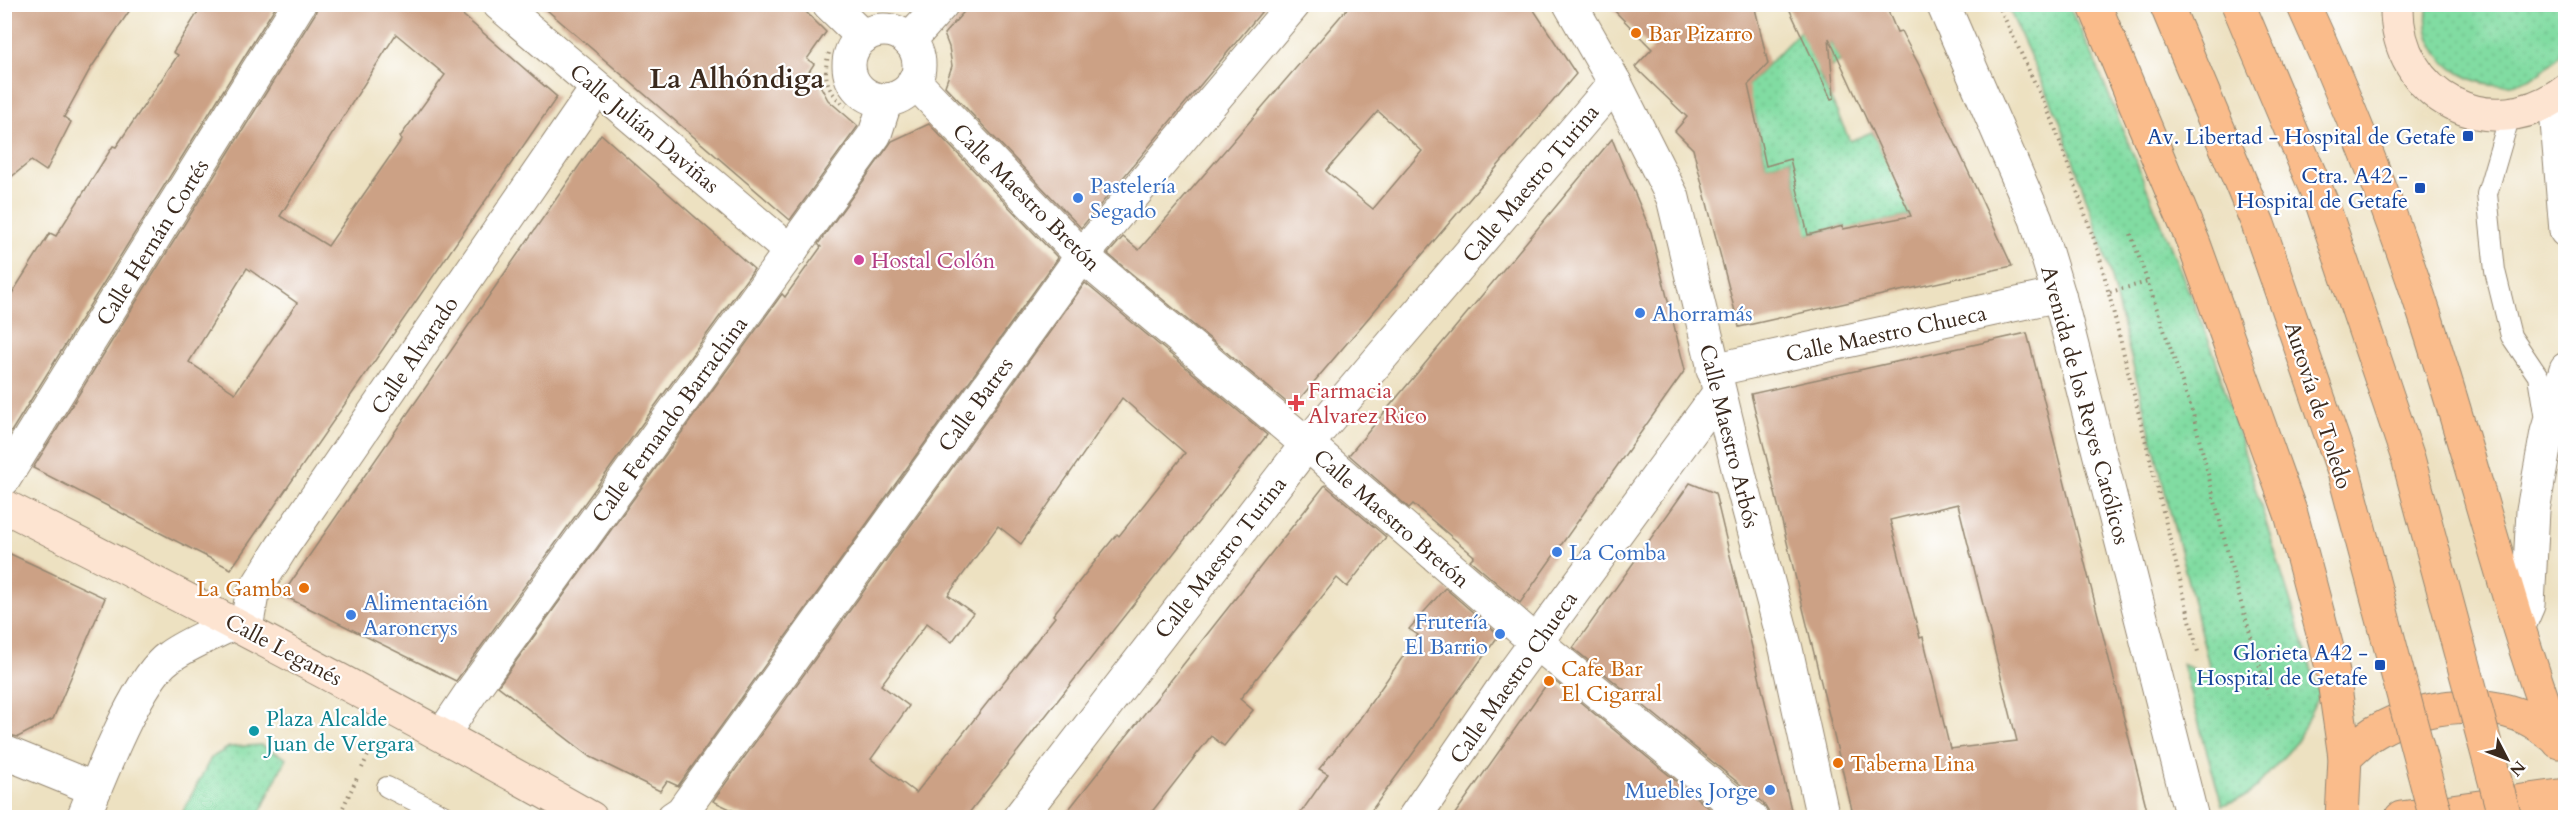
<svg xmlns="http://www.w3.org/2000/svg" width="2570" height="822" font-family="Cardo,serif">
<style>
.park{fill:url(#park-dots);stroke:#5e8360;stroke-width:1.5}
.building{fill:#cca185;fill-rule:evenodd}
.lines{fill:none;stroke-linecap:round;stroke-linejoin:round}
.lane-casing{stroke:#948670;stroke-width:22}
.street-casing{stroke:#948670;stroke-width:35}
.secondary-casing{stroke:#948670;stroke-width:35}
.highway-casing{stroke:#948670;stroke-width:35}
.path{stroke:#948670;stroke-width:4;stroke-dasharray:1.5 4.5;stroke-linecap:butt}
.lane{stroke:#fff;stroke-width:20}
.street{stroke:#fff;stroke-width:33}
.secondary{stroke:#fde4d1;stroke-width:33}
.highway{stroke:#fabc8b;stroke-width:33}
.highway-bridge-casing{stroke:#948670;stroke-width:35;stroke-linecap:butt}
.highway-bridge{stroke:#fabc8b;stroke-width:33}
.food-dot{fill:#e8710a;stroke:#fff;stroke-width:2}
.transit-dot{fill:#1a4fb4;stroke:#fff;stroke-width:2}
.shop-dot{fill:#3f7fe0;stroke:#fff;stroke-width:2}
.hotel-dot{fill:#d1479c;stroke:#fff;stroke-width:2}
.health-dot{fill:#e0444e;stroke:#fff;stroke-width:2}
.culture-dot{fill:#0f9aa8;stroke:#fff;stroke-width:2}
.labels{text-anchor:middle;stroke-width:4.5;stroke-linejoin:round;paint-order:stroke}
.food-label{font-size:22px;fill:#c56008;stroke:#fff;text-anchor:start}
.street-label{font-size:22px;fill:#3b2a1e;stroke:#fff}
.transit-label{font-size:22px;fill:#164399;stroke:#fff;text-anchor:end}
.shop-label{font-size:22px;fill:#366cbe;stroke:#fff;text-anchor:start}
.hotel-label{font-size:22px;fill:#b23c85;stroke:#fff;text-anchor:start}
.health-label{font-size:22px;fill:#be3a42;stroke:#fff;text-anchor:start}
.culture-label{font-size:22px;fill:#0d838f;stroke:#fff;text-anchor:start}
.district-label{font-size:28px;font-weight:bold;fill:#3b2a1e;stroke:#fff}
</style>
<defs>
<pattern id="park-dots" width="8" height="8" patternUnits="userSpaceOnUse" patternTransform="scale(1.5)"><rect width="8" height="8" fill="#81dca2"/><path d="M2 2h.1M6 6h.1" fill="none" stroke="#70bd8b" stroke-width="1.8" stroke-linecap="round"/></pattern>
</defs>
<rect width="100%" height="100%" fill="#fff"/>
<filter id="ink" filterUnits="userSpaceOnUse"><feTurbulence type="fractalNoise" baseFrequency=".0167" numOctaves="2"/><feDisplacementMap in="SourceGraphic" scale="12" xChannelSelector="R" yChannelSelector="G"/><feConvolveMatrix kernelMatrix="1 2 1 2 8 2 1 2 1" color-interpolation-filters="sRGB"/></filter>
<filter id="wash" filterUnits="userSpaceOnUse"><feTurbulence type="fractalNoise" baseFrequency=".008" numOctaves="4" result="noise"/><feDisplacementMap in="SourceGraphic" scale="24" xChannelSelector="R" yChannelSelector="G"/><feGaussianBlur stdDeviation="1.35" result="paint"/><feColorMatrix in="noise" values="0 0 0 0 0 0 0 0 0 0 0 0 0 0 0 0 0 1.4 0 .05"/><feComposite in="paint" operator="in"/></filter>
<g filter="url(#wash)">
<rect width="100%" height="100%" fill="#ede1c1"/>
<g class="park">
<polygon points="1825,5 1828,37 1841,62 1819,73 1850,141 1872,132 1913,215 1844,230 1843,226 1810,234 1789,256 1785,238 1805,221 1790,159 1766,166 1755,114 1721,113"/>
<polygon points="2007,5 2068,5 2093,56 2213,351 2319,694 2297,742 2248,796 2222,805 2182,664 2212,677 2104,251 2060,121"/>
<path d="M 2428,5 L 2565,5 C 2566,16 2569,36 2565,46 C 2560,57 2549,66 2540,73 C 2492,106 2415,66 2428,5 Z"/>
<polygon points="261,745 286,758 258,817 180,817 211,758 229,747"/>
</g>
<g id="blocks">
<g class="building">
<polygon points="4,4 134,4 89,71 64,117 71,122 46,171 31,161 4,183"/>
<polygon points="203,4 277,4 4,443 4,306 50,233 56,236 113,146 116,147 178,55 173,52"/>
<path d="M 318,4 L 450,4 L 557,97 L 231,569 L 33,468 L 315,14 ZM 396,34 L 445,75 L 400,137 L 402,139 L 328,246 L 280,216 ZM 247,268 L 297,303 L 235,393 L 189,362 Z"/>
<polygon points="540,4 798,4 826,32 807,59 814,64 808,73 816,78 828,100 858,126 790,220"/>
<polygon points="971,4 1268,4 1081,228 945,86 952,66 949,47 944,34"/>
<path d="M 1351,4 L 1530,4 L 1576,74 L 1296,403 L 1294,402 L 1291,406 L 1108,254 L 1123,237 L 1139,250 ZM 1378,111 L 1422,151 L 1373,209 L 1326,171 Z"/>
<polygon points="1608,4 1754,4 1768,64 1748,85 1766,166 1790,159 1808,235 1843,226 1843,229 1911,216 1829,38 1834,98 1831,99 1787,4 1885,4 1897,32 1901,31 1920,67 2012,266 1739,327 1693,149 1675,131 1687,117 1635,67 1652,49"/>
<polygon points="929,124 1058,258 678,786 667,781 660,791 591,757 498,686 782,294 785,297 821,247 818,244 892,141"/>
<polygon points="601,134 754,269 456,681 282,595"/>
<polygon points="1612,139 1651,232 1685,370 1520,603 1470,560 1474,556 1413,504 1409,508 1349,455"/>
<path d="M 1085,283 L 1267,435 L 965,818 L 749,818 L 713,801 ZM 1122,398 L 1185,453 L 1119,536 L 1117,534 L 1100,555 L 1053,615 L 1055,617 L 916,793 L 871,759 L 909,706 L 881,685 L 927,623 L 952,642 L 973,613 L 948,595 L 998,526 L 1021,544 Z"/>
<path d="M 2027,333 L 2149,818 L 1854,818 L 1751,394 ZM 1958,504 L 2017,741 L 1950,749 L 1923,637 L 1920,638 L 1890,520 Z"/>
<polygon points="1690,483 1715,493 1793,818 1769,818 1768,811 1763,803 1573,648"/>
<polygon points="1325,485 1386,537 1347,587 1337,578 1240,699 1253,710 1224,746 1211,736 1147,818 1062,818"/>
<polygon points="4,551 105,598 53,719 18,737 4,734"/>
<polygon points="1445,588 1499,635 1366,818 1297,818 1328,774 1319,769 1356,724 1418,635 1409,629"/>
<polygon points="1551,678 1721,818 1452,818"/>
</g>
</g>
</g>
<g filter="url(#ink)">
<use href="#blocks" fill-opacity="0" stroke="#948670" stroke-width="1.5"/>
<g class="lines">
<defs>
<g id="lane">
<polyline points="2510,115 2487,194 2495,271 2511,336 2538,376 2545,420"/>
<polyline points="387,787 449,818"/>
</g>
<g id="street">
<polyline points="499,4 791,252"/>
<polyline points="829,4 863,37"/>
<polyline points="1570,4 1615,83 1673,198 1741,481 1786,649 1823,818"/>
<polyline points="1943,4 2036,219 2059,295 2192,818"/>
<circle cx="884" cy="65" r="35"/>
<polyline points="909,41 942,4"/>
<polyline points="914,81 1082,256 1307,444 1536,642 1751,818"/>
<polyline points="2555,98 2566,231"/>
<polyline points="1713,370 2059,295"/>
<polyline points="4,479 299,4"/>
<polyline points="2519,626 2528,605 2533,510 2547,432 2566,369"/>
<polyline points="246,628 252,595 282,547 597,88"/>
<polyline points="443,734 472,691 875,134 886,100"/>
<polyline points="4,752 95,789"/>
<path d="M 83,818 C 99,780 137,679 169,657 C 188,643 213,634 234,623"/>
<polyline points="673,818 682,812 1082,256 1294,4"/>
<polyline points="1019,818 1307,444 1615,83"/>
<polyline points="1414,818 1512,675 1719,393"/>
</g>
<g id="secondary">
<path d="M 2397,4 C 2394,98 2492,147 2566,90"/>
<path d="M 4,506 C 202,606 398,709 591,818"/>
</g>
<g id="highway">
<polyline points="2094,4 2194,244 2291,514 2332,667 2345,757 2342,818"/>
<path d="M 2303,4 C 2351,108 2392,214 2427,322 C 2472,460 2506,602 2556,738"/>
<path d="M 2345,757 C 2355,749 2365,737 2377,731 C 2424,704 2495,694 2541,727 C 2547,732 2555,736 2559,742"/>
<polyline points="2401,818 2566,795"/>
</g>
</defs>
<use href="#lane" class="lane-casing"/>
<use href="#street" class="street-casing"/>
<use href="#secondary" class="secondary-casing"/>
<use href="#highway" class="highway-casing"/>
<g class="path">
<polyline points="1998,4 2053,122 2099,254 2198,652"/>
<path d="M 829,53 C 822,75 827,93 846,106"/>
<polyline points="2131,234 2193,414 2237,589 2268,694"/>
<polyline points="2110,292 2148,282"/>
<polyline points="362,768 373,745"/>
<polyline points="338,818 357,778"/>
</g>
<use href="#lane" class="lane"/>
<use href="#street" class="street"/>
<use href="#secondary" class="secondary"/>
<use href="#highway" class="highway"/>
<defs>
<g id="highway-bridge">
<polyline points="2166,4 2258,224 2344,472 2436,818"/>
<polyline points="2238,4 2323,206 2408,458 2505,818"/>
</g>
</defs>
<use href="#highway-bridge" class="highway-bridge-casing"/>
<use href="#highway-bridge" class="highway-bridge"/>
</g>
</g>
<g class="food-dot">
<circle cx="1636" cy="33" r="6"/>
<circle cx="304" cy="588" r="6"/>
<circle cx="1549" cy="681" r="6"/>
<circle cx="1838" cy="763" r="6"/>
</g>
<g class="transit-dot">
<rect x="2462" y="130" width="12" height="12" rx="3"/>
<rect x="2414" y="182" width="12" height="12" rx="3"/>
<rect x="2374" y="659" width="12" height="12" rx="3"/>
</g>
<g class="shop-dot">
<circle cx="1078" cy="198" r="6"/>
<circle cx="1640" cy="313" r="6"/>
<circle cx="1557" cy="552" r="6"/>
<circle cx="351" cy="615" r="6"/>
<circle cx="1500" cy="634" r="6"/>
<circle cx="1770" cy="790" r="6"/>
</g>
<circle class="hotel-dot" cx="859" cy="260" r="6"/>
<path class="health-dot" d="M1293 394h6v6h6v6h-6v6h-6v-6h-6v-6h6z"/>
<circle class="culture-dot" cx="254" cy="731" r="6"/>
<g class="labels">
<g class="food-label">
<text x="1648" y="41">Bar Pizarro</text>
<text x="292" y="596" text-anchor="end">La Gamba</text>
<text x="1561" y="676">Cafe Bar<tspan x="1561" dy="25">El Cigarral</tspan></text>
<text x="1850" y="771">Taberna Lina</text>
</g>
<g class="street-label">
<text transform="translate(645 128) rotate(40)" y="8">Calle Julián Daviñas</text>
<text transform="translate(1530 183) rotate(-50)" y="8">Calle Maestro Turina</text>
<text transform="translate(1027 197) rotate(45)" y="8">Calle Maestro Bretón</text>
<text transform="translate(152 242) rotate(-58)" y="8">Calle Hernán Cortés</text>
<text transform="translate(1886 333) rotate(-12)" y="8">Calle Maestro Chueca</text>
<text transform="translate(414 355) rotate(-56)" y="8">Calle Alvarado</text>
<text transform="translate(975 404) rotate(-54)" y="8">Calle Batres</text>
<text transform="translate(2086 405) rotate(75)" y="8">Avenida de los Reyes Católicos</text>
<text transform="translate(2319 405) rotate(72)" y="8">Autovía de Toledo</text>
<text transform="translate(669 419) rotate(-54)" y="8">Calle Fernando Barrachina</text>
<text transform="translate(1730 436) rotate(76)" y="8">Calle Maestro Arbós</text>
<text transform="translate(1392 518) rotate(41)" y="8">Calle Maestro Bretón</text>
<text transform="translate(1220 557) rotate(-52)" y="8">Calle Maestro Turina</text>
<text transform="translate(284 649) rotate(28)" y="8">Calle Leganés</text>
<text transform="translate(1513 677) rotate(-55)" y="8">Calle Maestro Chueca</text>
</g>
<g class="transit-label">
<text x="2456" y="144">Av. Libertad - Hospital de Getafe</text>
<text x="2408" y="183">Ctra. A42 -<tspan x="2408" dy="25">Hospital de Getafe</tspan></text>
<text x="2368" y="660">Glorieta A42 -<tspan x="2368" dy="25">Hospital de Getafe</tspan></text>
</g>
<g class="shop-label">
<text x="1090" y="193">Pastelería<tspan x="1090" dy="25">Segado</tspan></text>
<text x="1652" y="321">Ahorramás</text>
<text x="1569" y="560">La Comba</text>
<text x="363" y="610">Alimentación<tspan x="363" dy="25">Aaroncrys</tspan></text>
<text x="1488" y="629" text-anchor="end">Frutería<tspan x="1488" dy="25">El Barrio</tspan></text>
<text x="1758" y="798" text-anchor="end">Muebles Jorge</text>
</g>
<g class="hotel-label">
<text x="871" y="268">Hostal Colón</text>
</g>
<g class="health-label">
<text x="1308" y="398">Farmacia<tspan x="1308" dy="25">Alvarez Rico</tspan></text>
</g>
<g class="culture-label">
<text x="266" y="726">Plaza Alcalde<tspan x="266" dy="25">Juan de Vergara</tspan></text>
</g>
<g class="district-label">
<text x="737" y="88">La Alhóndiga</text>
</g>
</g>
<rect width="2570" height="822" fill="none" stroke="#fff" stroke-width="24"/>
<g transform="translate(2507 759) rotate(132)" stroke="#ffffff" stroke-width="4.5" paint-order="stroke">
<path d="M0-4.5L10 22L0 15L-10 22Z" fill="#3b2a1e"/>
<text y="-9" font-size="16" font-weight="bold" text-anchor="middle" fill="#3b2a1e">N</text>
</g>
</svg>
